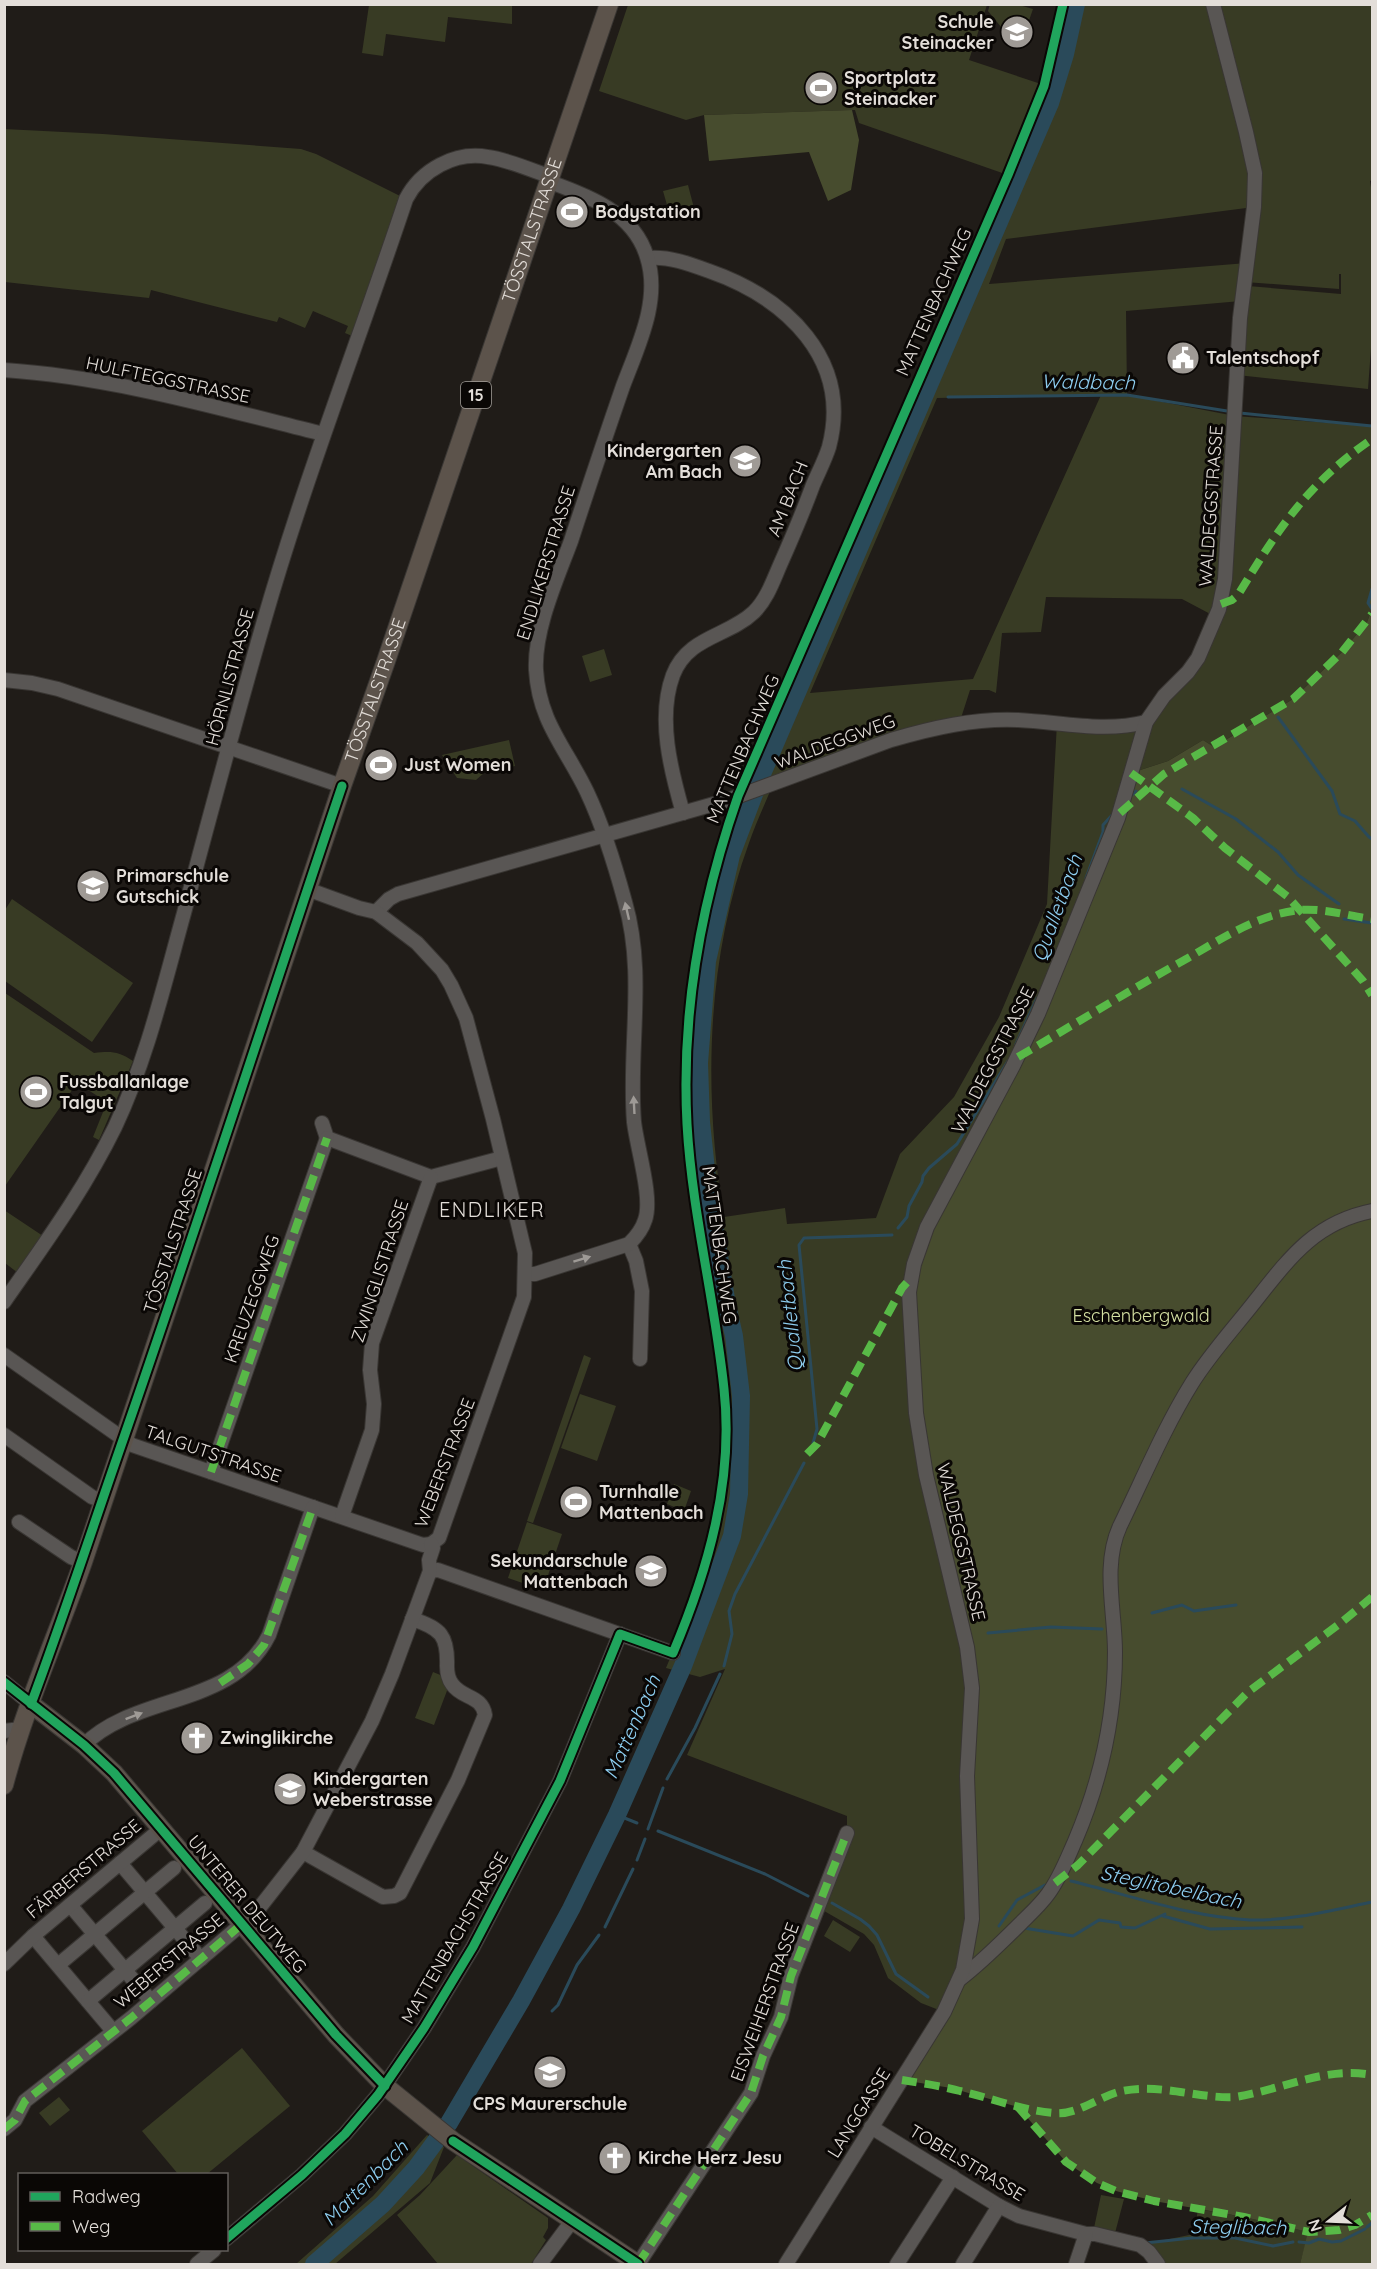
<svg xmlns="http://www.w3.org/2000/svg" width="1377" height="2269" font-family="Quicksand,sans-serif">
<style>
.green{fill:#383b24;fill-rule:evenodd}
.forest{fill:#474c2e}
.lines{fill:none;stroke-linecap:round;stroke-linejoin:round}
.stream{stroke:#2a4a5a;stroke-width:3}
.river{stroke:#2a4a5a;stroke-width:18}
.minor-casing{stroke:#393633;stroke-width:16}
.major-casing{stroke:#393633;stroke-width:20}
.minor{stroke:#595654;stroke-width:14}
.major{stroke:#5c534b;stroke-width:18}
.quiet{stroke:#58b947;stroke-width:8;stroke-dasharray:15 8;stroke-linecap:butt}
.cycleway-casing{stroke:#0a0705;stroke-width:13}
.cycleway{stroke:#20a55d;stroke-width:9}
.oneway{fill:#9e9a96}
.labels{text-anchor:middle;stroke-width:6;stroke-linejoin:round;paint-order:stroke}
.shield{fill:#0a0705;stroke:#a29e99;stroke-width:1.5}
.shield-label{font-size:16px;font-weight:bold;fill:#e3ded9}
.poi-label{font-size:18px;font-weight:bold;fill:#e3ded9;stroke:#0a0705;text-anchor:start}
.street-label{font-size:18px;fill:#e3ded9;stroke:#0a0705}
.park-label{font-size:18px;fill:#d5e0a3;stroke:#0a0705}
.water-label{font-size:20px;font-style:italic;fill:#8dcdef;stroke:#0a0705}
.neighbourhood-label{font-size:20px;letter-spacing:1.5px;fill:#e3ded9;stroke:#0a0705}
</style>
<rect width="100%" height="100%" fill="#201c18"/>
<g class="green">
<polygon points="990,4 1019,5 1033,9 1019,49 988,11"/>
<path d="M 1095,4 L 1372,5 L 1372,180 L 1370,181 L 1372,194 L 1372,335 L 1368,389 L 1237,375 L 1248,286 L 1341,294 L 1341,274 L 1339,274 L 1339,289 L 1245,282 L 1241,301 L 1126,311 L 1127,395 L 1235,416 L 1372,426 L 1372,589 L 1368,602 L 1372,609 L 1367,622 L 1342,652 L 1293,699 L 1214,747 L 1203,740 L 1168,761 L 1131,773 L 964,1634 L 972,1919 L 944,2012 L 921,2003 L 888,1978 L 874,1945 L 864,1934 L 819,1908 L 847,1833 L 847,1816 L 687,1755 L 725,1669 L 700,1677 L 666,1668 C 698,1593 723,1521 726,1438 C 727,1394 718,1351 712,1308 C 701,1234 688,1162 685,1088 C 681,987 707,890 738,796 L 1008,175 L 859,123 L 855,110 L 704,115 L 686,120 L 599,91 L 628,5 L 987,5 L 969,60 L 1044,85 L 1063,5 ZM 1254,207 L 1247,263 L 989,284 L 1006,239 ZM 1101,395 L 973,679 L 810,693 L 937,398 ZM 1046,597 L 1182,599 L 1216,617 L 1177,683 L 1136,725 L 1057,723 L 1047,904 L 999,1017 L 954,1097 L 900,1154 L 876,1218 L 787,1224 L 785,1208 L 724,1217 C 703,1094 706,961 749,843 C 756,823 765,804 773,784 L 961,718 L 970,690 L 989,690 L 996,693 L 1002,633 L 1041,632 Z"/>
<polygon points="369,5 512,5 512,24 448,17 445,42 386,34 383,56 362,53"/>
<polygon points="4,129 103,134 301,149 316,154 406,199 357,338 345,333 348,326 313,311 305,328 279,317 277,322 151,290 149,298 5,282"/>
<polygon points="688,185 695,212 671,219 663,191"/>
<polygon points="604,649 612,675 590,682 582,656"/>
<polygon points="509,740 515,766 485,772 476,780 457,778 442,755"/>
<polygon points="12,899 133,983 92,1042 5,981 5,910"/>
<path d="M 5,993 L 94,1053 C 110,1051 119,1051 133,1061 L 99,1140 L 93,1137 L 107,1102 L 77,1083 L 5,1186 Z"/>
<polygon points="4,1210 49,1240 22,1276 5,1263"/>
<polygon points="584,1355 591,1358 533,1523 527,1521"/>
<polygon points="580,1394 616,1406 597,1461 561,1448"/>
<polygon points="674,1484 691,1491 684,1511 667,1504"/>
<polygon points="527,1522 562,1534 543,1590 508,1578"/>
<polygon points="433,1672 443,1676 448,1688 434,1725 415,1718"/>
<polygon points="833,1920 860,1937 850,1952 824,1936"/>
<polygon points="242,2048 290,2106 207,2174 178,2174 142,2131"/>
<polygon points="59,2097 70,2110 50,2126 39,2113"/>
<polygon points="427,2135 444,2147 430,2183 335,2264 296,2264 373,2196"/>
<polygon points="457,2155 548,2218 548,2228 543,2237 546,2240 531,2264 438,2264 397,2215 420,2195"/>
<polygon points="1101,2195 1124,2199 1115,2233 1094,2228"/>
<polygon points="1198,2209 1244,2217 1309,2232 1300,2264 1168,2264 1156,2261 1140,2245 1194,2234"/>
</g>
<g class="forest">
<polygon points="852,110 859,140 851,190 828,201 809,152 709,161 704,115"/>
<polygon points="1372,589 1372,2264 1300,2264 1308,2232 1244,2217 1154,2201 1116,2191 1097,2183 1066,2162 1018,2107 951,2088 902,2080 915,2060 968,1950 971,1699 926,1475 914,1264 998,1093 1131,773 1168,761 1203,740 1214,747 1293,699 1342,652 1367,622 1372,609 1368,603"/>
</g>
<g class="lines">
<g class="stream">
<polyline points="948,397 1127,395 1227,411"/>
<polyline points="923,398 928,398"/>
<polyline points="1240,413 1372,426"/>
<polyline points="1372,609 1368,603 1372,589"/>
<polyline points="1278,717 1332,791 1340,814 1355,821 1369,837 1372,839"/>
<polyline points="1182,789 1236,819 1278,852 1298,875 1339,904"/>
<polyline points="1129,798 1136,791"/>
<polyline points="1086,878 1103,832 1103,825 1113,814"/>
<polyline points="1344,919 1372,923"/>
<polyline points="1016,1044 1037,998"/>
<polyline points="898,1228 907,1217 909,1206 922,1182 923,1176 929,1168 957,1144 1008,1061"/>
<polyline points="813,1443 817,1429 799,1245 804,1238 892,1235"/>
<polyline points="1152,1613 1182,1605 1194,1611 1236,1605"/>
<polyline points="700,1622 702,1621"/>
<polyline points="988,1633 1051,1627 1102,1629"/>
<polyline points="724,1666 732,1634 729,1611 735,1594 804,1463"/>
<polyline points="667,1779 695,1728 720,1674"/>
<polyline points="617,1815 637,1823"/>
<polyline points="648,1829 663,1788"/>
<polyline points="658,1831 765,1874 808,1896"/>
<polyline points="637,1860 645,1839"/>
<path d="M 1071,1881 C 1129,1895 1190,1917 1250,1920 C 1291,1921 1333,1910 1372,1902"/>
<polyline points="832,1903 860,1919 869,1926 877,1935 896,1974 928,1997"/>
<polyline points="1163,1916 1210,1929 1302,1927"/>
<polyline points="999,1926 1017,1900 1045,1885"/>
<polyline points="605,1927 633,1869"/>
<polyline points="1024,1928 1073,1936 1099,1920 1120,1923 1121,1927 1135,1928 1165,1914"/>
<polyline points="521,2001 523,2002"/>
<polyline points="552,2011 558,2005 577,1965 599,1935"/>
<polyline points="1367,2227 1372,2223"/>
<polyline points="1299,2242 1309,2243 1319,2239 1332,2242 1341,2241 1365,2229"/>
<polyline points="1145,2243 1192,2238 1235,2238 1273,2246 1293,2242"/>
</g>
<polyline class="river" points="314,2264 383,2204 416,2168 449,2123 521,2001 571,1909 617,1815 683,1666 732,1536 739,1494 741,1396 734,1336 727,1305 708,1189 701,1122 699,1063 707,961 731,855 759,781 1050,103 1065,54 1076,4"/>
<defs>
<g id="minor">
<path d="M 648,258 C 669,256 690,264 709,271 C 786,298 852,359 829,447 C 825,460 818,473 813,485 C 803,512 792,538 780,565 C 773,581 767,599 754,612 C 728,637 688,636 673,675 C 657,718 671,771 683,813"/>
<path d="M 4,370 C 112,377 218,408 323,434"/>
<polyline points="4,680 32,683 58,689 342,786"/>
<path d="M 376,912 L 389,899 L 398,894 L 728,800 L 891,740 C 932,728 975,718 1018,720 C 1061,722 1103,733 1146,722"/>
<polyline points="322,1123 327,1138 431,1177 502,1158"/>
<polyline points="629,1244 636,1261 642,1291 640,1359"/>
<path d="M 526,1274 L 535,1274 L 629,1244 C 636,1237 642,1230 645,1220 C 653,1198 637,1148 634,1122 C 628,1049 646,974 625,902 C 615,865 603,826 587,792 C 566,748 539,722 536,670 C 534,629 557,579 571,541 C 588,489 605,438 623,386 C 638,346 661,300 647,257 C 634,213 589,196 550,182"/>
<path d="M 4,1302 C 45,1243 83,1192 115,1127 C 147,1059 164,985 184,913 C 210,815 236,718 264,621 C 305,478 359,340 406,199 C 421,170 455,151 488,157 C 509,160 531,170 551,177"/>
<polyline points="4,1355 132,1445 423,1545 431,1544 439,1538 524,1297 525,1253 493,1119 466,1018 451,985 442,970 417,943 376,912 359,908 307,889"/>
<polyline points="4,1435 92,1497 103,1501"/>
<polyline points="211,1472 327,1138"/>
<polyline points="342,1516 372,1430 374,1404 370,1370 372,1343 431,1177"/>
<polyline points="19,1522 71,1557 83,1562"/>
<polyline points="430,1571 438,1570 673,1653"/>
<polyline points="4,1682 31,1704"/>
<polyline points="4,1731 21,1729"/>
<path d="M 84,1745 C 136,1693 233,1708 269,1635 L 313,1507"/>
<path d="M 303,1852 L 383,1897 L 394,1896 L 400,1893 L 458,1780 L 485,1715 C 482,1695 462,1699 452,1684 C 449,1680 447,1672 447,1666 C 448,1636 441,1628 412,1619"/>
<polyline points="120,1863 201,1959"/>
<polyline points="70,1905 151,2001"/>
<polyline points="33,1936 113,2031"/>
<polyline points="4,1964 33,1936 162,1828"/>
<polyline points="58,1965 174,1868"/>
<path d="M 960,1979 C 982,1962 1001,1943 1020,1924 C 1030,1914 1040,1905 1048,1894 C 1060,1878 1067,1859 1075,1841 C 1101,1780 1115,1719 1115,1652 C 1115,1611 1102,1565 1120,1526 C 1143,1479 1164,1428 1192,1383 C 1210,1354 1235,1327 1256,1300 C 1290,1257 1316,1222 1372,1211"/>
<polyline points="88,2001 205,1903"/>
<polyline points="871,2127 999,2206 1019,2216 1086,2234 1095,2234 1140,2245 1149,2252 1158,2264"/>
<polyline points="4,2129 15,2120 25,2101 131,2018 242,1924 260,1907 303,1852 372,1721 392,1674 430,1571 429,1560 433,1548 431,1544"/>
<polyline points="226,2239 302,2175 345,2134 378,2095 424,2028 473,1947 560,1781 620,1634"/>
<polyline points="197,2264 214,2250"/>
<polyline points="540,2264 572,2221"/>
<polyline points="638,2264 751,2093 763,2056 781,2017 791,1976 847,1833"/>
<polyline points="786,2264 944,2012 963,1970 972,1919 967,1776 972,1688 967,1647 926,1475 916,1413 909,1292 914,1264 927,1227 1013,1066 1038,1014 1118,818 1146,722 1164,696 1188,672 1198,658 1219,609 1225,579 1240,318 1254,207 1255,173 1246,132 1213,4"/>
<polyline points="897,2264 953,2177"/>
<polyline points="963,2264 999,2206"/>
<polyline points="1076,2264 1086,2234"/>
</g>
<g id="major">
<polyline points="31,1704 84,1745 114,1773 336,2035 385,2086 453,2141 638,2264"/>
<path id="s1" d="M 4,1785 C 24,1709 57,1636 83,1562 L 342,786 L 385,664 L 609,4"/>
</g>
</defs>
<use href="#minor" class="minor-casing"/>
<use href="#major" class="major-casing"/>
<use href="#minor" class="minor"/>
<use href="#major" class="major"/>
<g class="quiet">
<path d="M 1221,604 L 1232,600 L 1238,595 C 1278,529 1308,483 1372,439"/>
<polyline points="1131,773 1193,818 1225,848 1288,897 1363,981 1372,995"/>
<polyline points="1120,813 1164,774 1293,699 1342,652 1372,614"/>
<path d="M 1018,1057 C 1075,1024 1130,990 1188,958 C 1223,938 1259,914 1300,910 C 1324,908 1349,916 1372,919"/>
<polyline points="807,1454 817,1444 902,1288 910,1279"/>
<polyline points="211,1472 327,1138"/>
<polyline points="220,1683 248,1664 264,1645 313,1507"/>
<polyline points="1055,1883 1078,1865 1248,1692 1342,1622 1372,1597"/>
<path d="M 902,2080 C 921,2083 941,2086 960,2091 C 991,2098 1021,2110 1053,2113 C 1077,2116 1099,2096 1122,2091 C 1160,2083 1198,2099 1235,2097 C 1281,2090 1326,2066 1372,2075"/>
<polyline points="1018,2107 1066,2162 1097,2183 1116,2191 1154,2201 1244,2217 1309,2232 1339,2230 1355,2225 1372,2215"/>
<polyline points="4,2129 15,2120 25,2101 131,2018 242,1924"/>
<polyline points="638,2264 751,2093 763,2056 781,2017 791,1976 847,1833"/>
</g>
<defs>
<g id="cycleway">
<polyline points="4,1682 84,1745 114,1773 336,2035 385,2086"/>
<path d="M 31,1704 C 64,1616 93,1526 124,1437 C 199,1221 269,1003 342,786"/>
<polyline points="453,2141 638,2264"/>
<path d="M 226,2239 L 302,2175 L 345,2134 L 378,2095 L 424,2028 L 473,1947 L 560,1781 L 620,1634 L 673,1653 C 708,1570 734,1481 724,1389 C 715,1301 692,1213 687,1124 C 681,1011 701,902 738,796 L 1008,175 L 1044,86 L 1063,4"/>
</g>
</defs>
<use href="#cycleway" class="cycleway-casing"/>
<use href="#cycleway" class="cycleway"/>
</g>
<defs><path id="oneway-solid" d="M-6-.8H1V-3.2L6.5 0L1 3.2V.8H-6Z" transform="scale(1.5)"/></defs>
<g class="oneway">
<use href="#oneway-solid" transform="translate(627 911) rotate(-103)"/>
<use href="#oneway-solid" transform="translate(634 1105) rotate(-93)"/>
<use href="#oneway-solid" transform="translate(582 1259) rotate(-17)"/>
<use href="#oneway-solid" transform="translate(134 1716) rotate(-21)"/>
</g>
<defs>
<symbol id="school-disc" viewBox="-11 -11 22 22"><circle r="9.5" fill="#9f9a95" stroke="#0a0705"/><path d="M0-5L7-2L0 1L-7-2ZM-4 1L0 2.5L4 1V4Q0 6-4 4Z" fill="#fff"/></symbol>
<symbol id="stadium-disc" viewBox="-11 -11 22 22"><circle r="9.5" fill="#9f9a95" stroke="#0a0705"/><path d="M0-5a6.5 5 0 1 0 0 10a6.5 5 0 1 0 0-10ZM-3.5-1.8h7v3.6h-7Z" fill="#fff"/></symbol>
<symbol id="civic-disc" viewBox="-11 -11 22 22"><circle r="9.5" fill="#9f9a95" stroke="#0a0705"/><path d="M-.6-6.5H3V-4.5H.6V-3L4-1V1h2V6H-6V1h2V-1L-.6-3ZM-1.2 2.5V6h2.4V2.5Z" fill="#fff"/></symbol>
<symbol id="church-disc" viewBox="-11 -11 22 22"><circle r="9.5" fill="#9f9a95" stroke="#0a0705"/><path d="M-1.2-6h2.4v3.5h3.3v2.4h-3.3V6h-2.4V-.1h-3.3v-2.4h3.3Z" fill="#fff"/></symbol>
</defs>
<g fill-rule="evenodd">
<use href="#school-disc" x="998" y="13" width="38" height="38"/>
<use href="#stadium-disc" x="802" y="69" width="38" height="38"/>
<use href="#stadium-disc" x="553" y="193" width="38" height="38"/>
<use href="#civic-disc" x="1164" y="339" width="38" height="38"/>
<use href="#school-disc" x="726" y="442" width="38" height="38"/>
<use href="#stadium-disc" x="362" y="746" width="38" height="38"/>
<use href="#school-disc" x="74" y="867" width="38" height="38"/>
<use href="#stadium-disc" x="17" y="1073" width="38" height="38"/>
<use href="#stadium-disc" x="557" y="1483" width="38" height="38"/>
<use href="#school-disc" x="632" y="1552" width="38" height="38"/>
<use href="#church-disc" x="178" y="1719" width="38" height="38"/>
<use href="#school-disc" x="271" y="1770" width="38" height="38"/>
<use href="#school-disc" x="531" y="2053" width="38" height="38"/>
<use href="#church-disc" x="596" y="2139" width="38" height="38"/>
</g>
<g class="labels">
<rect class="shield" x="461" y="382" width="30" height="26" rx="4.5"/>
<g class="shield-label">
<text x="476" y="401">15</text>
</g>
<g class="poi-label">
<text x="994" y="28" text-anchor="end">Schule<tspan x="994" dy="21">Steinacker</tspan></text>
<text x="844" y="84">Sportplatz<tspan x="844" dy="21">Steinacker</tspan></text>
<text x="595" y="218">Bodystation</text>
<text x="1206" y="364">Talentschopf</text>
<text x="722" y="457" text-anchor="end">Kindergarten<tspan x="722" dy="21">Am Bach</tspan></text>
<text x="404" y="771">Just Women</text>
<text x="116" y="882">Primarschule<tspan x="116" dy="21">Gutschick</tspan></text>
<text x="59" y="1088">Fussballanlage<tspan x="59" dy="21">Talgut</tspan></text>
<text x="599" y="1498">Turnhalle<tspan x="599" dy="21">Mattenbach</tspan></text>
<text x="628" y="1567" text-anchor="end">Sekundarschule<tspan x="628" dy="21">Mattenbach</tspan></text>
<text x="220" y="1744">Zwinglikirche</text>
<text x="313" y="1785">Kindergarten<tspan x="313" dy="21">Weberstrasse</tspan></text>
<text x="550" y="2110" text-anchor="middle">CPS Maurerschule</text>
<text x="638" y="2164">Kirche Herz Jesu</text>
</g>
<g class="street-label">
<text dy="6" stroke="none"><textPath href="#s1" startOffset="1642">TÖSSTALSTRASSE</textPath></text>
<text transform="translate(934 302) rotate(-66)" y="6">MATTENBACHWEG</text>
<text transform="translate(168 380) rotate(12)" y="6">HULFTEGGSTRASSE</text>
<text transform="translate(788 499) rotate(-68)" y="6">AM BACH</text>
<text transform="translate(1211 506) rotate(-86)" y="6">WALDEGGSTRASSE</text>
<text transform="translate(546 563) rotate(-73)" y="6">ENDLIKERSTRASSE</text>
<text transform="translate(230 677) rotate(-75)" y="6">HÖRNLISTRASSE</text>
<text dy="6" stroke="none"><textPath href="#s1" startOffset="1156">TÖSSTALSTRASSE</textPath></text>
<text transform="translate(835 742) rotate(-20)" y="6">WALDEGGWEG</text>
<text transform="translate(743 749) rotate(-67)" y="6">MATTENBACHWEG</text>
<text transform="translate(993 1060) rotate(-63)" y="6">WALDEGGSTRASSE</text>
<text transform="translate(173 1241) rotate(-72)" y="6">TÖSSTALSTRASSE</text>
<text transform="translate(719 1245) rotate(82)" y="6">MATTENBACHWEG</text>
<text transform="translate(380 1271) rotate(-72)" y="6">ZWINGLISTRASSE</text>
<text transform="translate(252 1299) rotate(-71)" y="6">KREUZEGGWEG</text>
<text transform="translate(213 1454) rotate(19)" y="6">TALGUTSTRASSE</text>
<text transform="translate(445 1463) rotate(-69)" y="6">WEBERSTRASSE</text>
<text transform="translate(961 1542) rotate(77)" y="6">WALDEGGSTRASSE</text>
<text transform="translate(84 1869) rotate(-40)" y="6">FÄRBERSTRASSE</text>
<text transform="translate(247 1904) rotate(50)" y="6">UNTERER DEUTWEG</text>
<text transform="translate(455 1938) rotate(-60)" y="6">MATTENBACHSTRASSE</text>
<text transform="translate(169 1961) rotate(-40)" y="6">WEBERSTRASSE</text>
<text transform="translate(765 2002) rotate(-70)" y="6">EISWEIHERSTRASSE</text>
<text transform="translate(859 2113) rotate(-58)" y="6">LANGGASSE</text>
<text transform="translate(967 2163) rotate(31)" y="6">TOBELSTRASSE</text>
</g>
<g class="park-label">
<text x="1141" y="1322">Eschenbergwald</text>
</g>
<g class="water-label">
<text transform="translate(1088 382) rotate(1)" y="7">Waldbach</text>
<text transform="translate(1057 908) rotate(-70)" y="7">Qualletbach</text>
<text transform="translate(790 1316) rotate(-96)" y="7">Qualletbach</text>
<text transform="translate(632 1727) rotate(-66)" y="7">Mattenbach</text>
<text transform="translate(1171 1887) rotate(12)" y="7">Steglitobelbach</text>
<text transform="translate(365 2183) rotate(-45)" y="7">Mattenbach</text>
<text transform="translate(1238 2227) rotate(1)" y="7">Steglibach</text>
</g>
<g class="neighbourhood-label">
<text x="492" y="1217">ENDLIKER</text>
</g>
</g>
<rect width="1377" height="2269" fill="none" stroke="#e3ded9" stroke-width="12"/>
<rect x="18" y="2173" width="210" height="78" fill="#0a0705" stroke="#615d5a" stroke-width="1.5"/>
<rect x="30" y="2192" width="30" height="9" fill="#20a55d" stroke="#615d5a" stroke-width="1.5"/>
<text x="72" y="2203" font-size="18" fill="#e3ded9">Radweg</text>
<rect x="30" y="2222" width="30" height="9" fill="#58b947" stroke="#615d5a" stroke-width="1.5"/>
<text x="72" y="2233" font-size="18" fill="#e3ded9">Weg</text>
<g transform="translate(1329 2221) rotate(252)" stroke="#0a0705" stroke-width="4.5" paint-order="stroke">
<path d="M0-4.5L10 22L0 15L-10 22Z" fill="#e3ded9"/>
<text y="-9" font-size="16" font-weight="bold" text-anchor="middle" fill="#e3ded9">N</text>
</g>
</svg>
